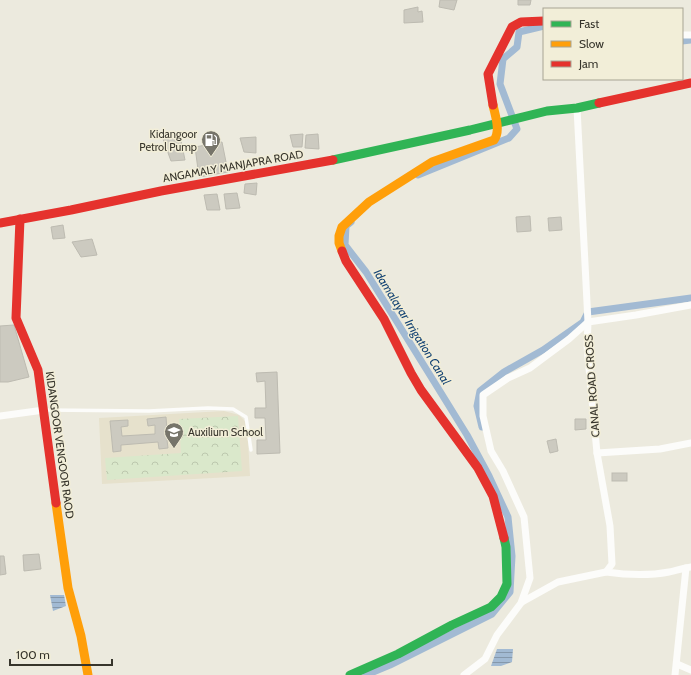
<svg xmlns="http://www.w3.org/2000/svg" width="691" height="675" font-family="Cabin,sans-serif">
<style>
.built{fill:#e6e1cc}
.park{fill:url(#park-crowns)}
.water{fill:url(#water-rules)}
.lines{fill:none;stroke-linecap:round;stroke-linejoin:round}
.canal{stroke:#a2bad3;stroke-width:7}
.building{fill:#cccac0;stroke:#bdbbb1}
.lane{stroke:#fcfcfa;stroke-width:3.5}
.street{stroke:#fcfcfa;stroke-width:7}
.fast{stroke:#30b455;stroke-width:9}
.slow{stroke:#ff9f0a;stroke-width:9}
.jam{stroke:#e5322d;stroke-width:9}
.labels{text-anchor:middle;stroke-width:3;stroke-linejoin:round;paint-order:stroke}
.poi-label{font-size:11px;fill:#37352c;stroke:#f2eed8;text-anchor:end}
.street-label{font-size:11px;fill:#37352c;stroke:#f2eed8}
.water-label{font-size:12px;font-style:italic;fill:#104073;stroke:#f2eed8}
</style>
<defs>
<pattern id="park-crowns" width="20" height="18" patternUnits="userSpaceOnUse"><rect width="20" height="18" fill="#dae8cb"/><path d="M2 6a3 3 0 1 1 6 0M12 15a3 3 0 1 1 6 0" fill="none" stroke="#bcc8ae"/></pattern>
<pattern id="water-rules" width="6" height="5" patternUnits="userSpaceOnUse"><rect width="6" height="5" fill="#a2bad3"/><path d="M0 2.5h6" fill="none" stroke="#8598ab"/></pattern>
</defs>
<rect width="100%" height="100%" fill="#eceade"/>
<polygon class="built" points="224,411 239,415 247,423 250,476 102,484 99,418"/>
<polygon class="park" points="238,416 242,471 107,480 105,458 181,453 179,419"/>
<g class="water">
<polygon points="50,595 64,595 66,606 53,611"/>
<polygon points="497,649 513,649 512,662 501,666 491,666"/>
</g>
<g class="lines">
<g class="canal">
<polyline points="682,41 691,40"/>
<polyline points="418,175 509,138 517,129 500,84 503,59 517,47 519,32 544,26"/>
<polyline points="351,222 346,226 345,245 366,272 433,380 467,435 489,476 508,517 512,556 510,592 492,614 390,665 366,675"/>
<polyline points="482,427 477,406 480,391 504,372 543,350 583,322 588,312 691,298"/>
</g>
</g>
<g class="building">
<polygon points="440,0 457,0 454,10 439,7"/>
<polygon points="518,0 531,0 530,5 518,5"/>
<polygon points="418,7 418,12 422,11 423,22 404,23 404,10"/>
<polygon points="303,134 302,147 293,147 290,135"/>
<polygon points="318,134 319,149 305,148 306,135"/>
<polygon points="180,136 185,160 171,161 163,139"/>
<polygon points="256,137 256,153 244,152 240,138"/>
<polygon points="222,142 228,172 199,177 195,147"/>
<polygon points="257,183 256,195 244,193 245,184"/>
<polygon points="237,193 240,208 226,209 224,194"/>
<polygon points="217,194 220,210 207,210 204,195"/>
<polygon points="530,216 531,231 517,232 516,217"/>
<polygon points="561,217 562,230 549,231 548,218"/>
<polygon points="63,225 65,238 53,239 51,227"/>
<polygon points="92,239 97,255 81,257 72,242"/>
<polygon points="14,325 29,377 8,382 0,382 0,326"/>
<polygon points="277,372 280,453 257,454 257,440 266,440 265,418 255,418 255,408 266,408 265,381 257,382 256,373"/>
<polygon points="166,417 167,430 173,430 174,439 167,440 168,448 159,449 158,442 121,445 121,451 113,452 110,421 128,420 128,426 121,427 122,436 155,434 155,425 148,426 147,419"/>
<polygon points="575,419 586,419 586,429 575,430"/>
<polygon points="556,439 558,451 550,453 547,441"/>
<rect x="612" y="473" width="15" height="8"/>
<polygon points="39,554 41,569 24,571 23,555"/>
<polygon points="0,556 4,556 6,574 0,575"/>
</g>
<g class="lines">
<polyline class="lane" points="45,410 149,411 208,408 233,409 246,417 251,450"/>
<g class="street">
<polyline points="682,35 691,35"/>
<polyline points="0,416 44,410"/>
<polyline points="597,453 660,449 691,443"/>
<path d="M 606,572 C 627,575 648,576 669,572 C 676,571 683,568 691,567"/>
<polyline points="522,602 558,582 606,572 612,564 610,526 597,453 587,347 588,322 577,108"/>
<polyline points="677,664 691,670"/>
<polyline points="464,675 485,659 497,635 521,603 530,578 524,517 503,471 491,451 483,416 483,395 508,378 530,368 569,339 588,322 636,315 691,305"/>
<polyline points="675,675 686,568"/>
</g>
<g class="fast">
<polyline points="333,160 470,130 547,111 577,108 599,103"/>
<polyline points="350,675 398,654 452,625 491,607 501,597 507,584 506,547 504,538"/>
</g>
<g class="slow">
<path d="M 342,251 L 339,243 L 339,236 L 342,227 L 369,202 L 432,162 L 494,140 C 501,131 495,115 493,105"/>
<polyline points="56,503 68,588 81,636 88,675"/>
</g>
<g class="jam">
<polyline points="599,103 691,83"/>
<polyline points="493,105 488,74 512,27 521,22 544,21"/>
<polyline points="20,219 16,318 38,370 56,503"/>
<polyline points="0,223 71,210 161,191 333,160"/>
<polyline points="342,251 346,261 384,319 411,373 421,390 478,468 493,496 504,538"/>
</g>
</g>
<defs>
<symbol id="fuel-pin" viewBox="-11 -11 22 30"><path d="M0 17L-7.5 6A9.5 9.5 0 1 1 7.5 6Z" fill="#76746a" stroke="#f2eed8"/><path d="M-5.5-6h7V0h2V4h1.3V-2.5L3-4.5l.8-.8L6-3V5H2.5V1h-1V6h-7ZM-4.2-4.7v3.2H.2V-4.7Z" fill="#fff"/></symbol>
<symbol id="school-pin" viewBox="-11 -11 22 30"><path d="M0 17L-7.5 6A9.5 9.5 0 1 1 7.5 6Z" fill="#76746a" stroke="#f2eed8"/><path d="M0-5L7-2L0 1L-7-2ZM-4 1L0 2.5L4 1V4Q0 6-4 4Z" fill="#fff"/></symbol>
</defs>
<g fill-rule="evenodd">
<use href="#fuel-pin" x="200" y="129" width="22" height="30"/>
<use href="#school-pin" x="163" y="421" width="22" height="30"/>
</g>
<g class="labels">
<g class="poi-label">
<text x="197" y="138">Kidangoor<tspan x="197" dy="13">Petrol Pump</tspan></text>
<text x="188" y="436" text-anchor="start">Auxilium School</text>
</g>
<g class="street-label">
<text transform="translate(233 166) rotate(-10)" y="4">ANGAMALY MANJAPRA ROAD</text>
<text transform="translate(592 386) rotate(-94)" y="4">CANAL ROAD CROSS</text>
<text transform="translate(60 445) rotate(82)" y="4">KIDANGOOR VENGOOR RAOD</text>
</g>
<g class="water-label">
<text transform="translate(412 327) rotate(58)" y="4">Idamalayar Irrigation Canal</text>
</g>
</g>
<rect x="543" y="8" width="140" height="72" fill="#f2eed8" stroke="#a7a493"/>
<rect x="551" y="21" width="20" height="6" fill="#30b455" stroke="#a7a493"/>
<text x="579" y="28" font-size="12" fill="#37352c">Fast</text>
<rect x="551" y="41" width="20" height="6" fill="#ff9f0a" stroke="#a7a493"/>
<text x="579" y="48" font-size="12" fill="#37352c">Slow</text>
<rect x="551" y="61" width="20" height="6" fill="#e5322d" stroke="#a7a493"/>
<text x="579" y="68" font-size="12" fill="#37352c">Jam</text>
<path d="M10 659v6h102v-6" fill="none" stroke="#37352c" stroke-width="2"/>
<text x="16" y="659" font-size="12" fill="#37352c" stroke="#f2eed8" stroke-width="3" paint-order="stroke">100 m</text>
</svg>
